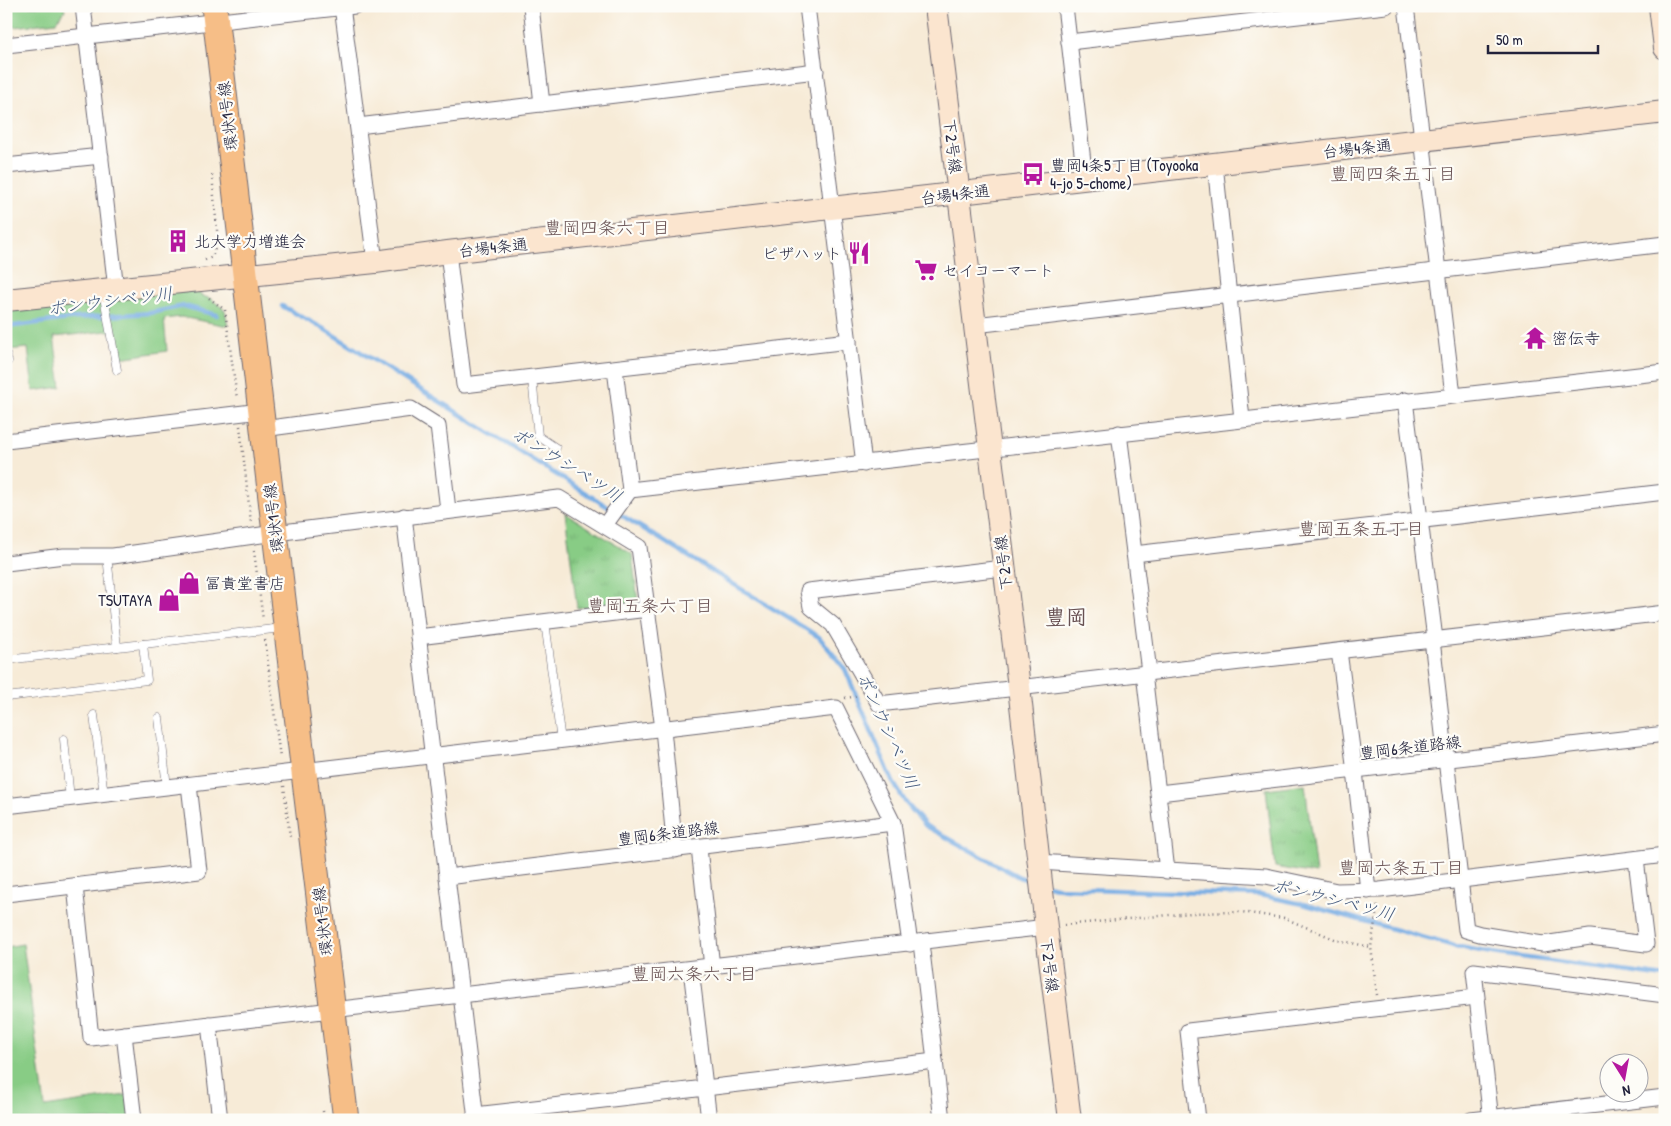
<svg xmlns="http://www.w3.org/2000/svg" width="1671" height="1126" font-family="'Patrick Hand','Klee One',sans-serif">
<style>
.green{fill:#88cc85;stroke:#557760}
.park{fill:url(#park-tufts);stroke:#557760}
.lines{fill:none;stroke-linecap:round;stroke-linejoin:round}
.stream{stroke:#74abe3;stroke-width:4.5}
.lane-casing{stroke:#6d6872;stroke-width:9}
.street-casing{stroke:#6d6872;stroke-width:17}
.secondary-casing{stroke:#6d6872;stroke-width:24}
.primary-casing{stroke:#6d6872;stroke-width:27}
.path{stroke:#6d6872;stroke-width:2.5;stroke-dasharray:1 4;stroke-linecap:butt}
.lane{stroke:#fff;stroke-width:8}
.street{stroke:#fff;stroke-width:15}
.secondary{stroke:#fbe5cf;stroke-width:22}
.primary{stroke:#f6be87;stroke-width:25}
.labels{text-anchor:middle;stroke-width:4.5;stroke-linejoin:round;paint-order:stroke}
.street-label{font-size:16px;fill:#22223b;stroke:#fdfcf7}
.poi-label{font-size:16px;fill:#22223b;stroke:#fdfcf7;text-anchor:start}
.neighbourhood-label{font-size:18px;fill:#685153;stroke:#fdfcf7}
.water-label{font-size:18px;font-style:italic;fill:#43597e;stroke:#fdfcf7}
.district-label{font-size:21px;font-weight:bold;fill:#685153;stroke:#fdfcf7}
</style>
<defs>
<pattern id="park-tufts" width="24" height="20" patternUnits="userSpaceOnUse" patternTransform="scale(1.25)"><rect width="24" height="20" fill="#88cc85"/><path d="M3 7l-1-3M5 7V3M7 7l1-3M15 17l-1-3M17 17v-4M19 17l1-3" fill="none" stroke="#75af74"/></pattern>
</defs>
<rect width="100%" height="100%" fill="#fdfcf7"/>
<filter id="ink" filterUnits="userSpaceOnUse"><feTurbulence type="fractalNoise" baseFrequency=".02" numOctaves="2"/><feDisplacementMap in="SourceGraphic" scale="10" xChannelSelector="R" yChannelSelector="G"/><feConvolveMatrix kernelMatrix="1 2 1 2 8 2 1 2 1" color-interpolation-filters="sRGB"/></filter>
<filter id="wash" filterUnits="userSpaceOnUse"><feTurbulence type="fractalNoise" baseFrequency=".0096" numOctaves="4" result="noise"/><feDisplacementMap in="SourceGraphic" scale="20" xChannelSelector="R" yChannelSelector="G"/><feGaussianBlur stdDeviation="1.12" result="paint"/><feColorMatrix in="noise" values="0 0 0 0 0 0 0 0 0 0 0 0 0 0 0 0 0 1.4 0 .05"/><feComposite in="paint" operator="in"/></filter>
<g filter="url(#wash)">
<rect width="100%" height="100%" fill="#f7ebd7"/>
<g class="green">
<polygon points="6,6 64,6 65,10 56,22 6,28"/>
<polygon points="198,281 200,295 211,299 225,310 228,326 181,317 164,319 167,351 120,358 116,330 54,337 61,387 33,391 28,348 6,350 6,300"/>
<polygon points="23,944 45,1107 132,1094 134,1120 6,1120 6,947"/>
</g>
<g class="park">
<polygon points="565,513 632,554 638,602 577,608"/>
<polygon points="1305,784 1316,874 1275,867 1266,789"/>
</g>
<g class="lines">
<g class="stream">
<polyline points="282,306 324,329 600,502 819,637 845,669 893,782 906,803 926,826 1019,877 1035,882"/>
<polyline points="6,327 77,318 150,313 184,306 217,315"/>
<polyline points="1048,885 1060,888 1259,895 1303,904 1454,946 1492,953 1665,977"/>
</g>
</g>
</g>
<g filter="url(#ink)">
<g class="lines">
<defs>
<g id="lane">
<polyline points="103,291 117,370"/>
<polyline points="6,354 8,361"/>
<polyline points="532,378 538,436 556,448"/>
<polyline points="107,556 117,647"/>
<polyline points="545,622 561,741"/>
<polyline points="6,660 282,628"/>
<polyline points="6,697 147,680 143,644"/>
<polyline points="94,715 104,795"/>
<polyline points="159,718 167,787"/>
<polyline points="64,739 70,799"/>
</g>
<g id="street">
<polyline points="83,6 116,289"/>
<polyline points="342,6 375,262"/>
<polyline points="531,6 542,104"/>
<polyline points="807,6 864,464"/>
<polyline points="1065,6 1085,179"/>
<polyline points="1406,6 1453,395"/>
<polyline points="1069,42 1386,6"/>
<polyline points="6,45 355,6"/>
<polyline points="358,126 816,71"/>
<polyline points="1215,164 1242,419"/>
<polyline points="6,166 101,156"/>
<polyline points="448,252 464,385 849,341"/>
<polyline points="975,325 1665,244"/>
<polyline points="1405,400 1435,639"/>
<polyline points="263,429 411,409 438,426 448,510"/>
<polyline points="1119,433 1149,672"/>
<polyline points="6,441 261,411"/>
<path d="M 630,490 C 975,451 1319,409 1665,372"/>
<polyline points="404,516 476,1120"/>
<polyline points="605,525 630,490 615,369"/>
<polyline points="1134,554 1665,492"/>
<polyline points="6,563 64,556 113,556 275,533 559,498 639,547 663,729 675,850"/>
<polyline points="1003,568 808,591 811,607 833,625 879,704 1665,613"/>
<polyline points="418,637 648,609"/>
<polyline points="1432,640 1466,930 1480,934 1543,944 1590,937 1646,944 1636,859"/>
<polyline points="1339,651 1355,771 1368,891"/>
<polyline points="1144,673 1167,871"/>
<polyline points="1159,793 1665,734"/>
<polyline points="6,806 836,708 893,823 910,944"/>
<polyline points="699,848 712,967"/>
<polyline points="1038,862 1266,876 1337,891 1380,890 1665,855"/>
<polyline points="447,877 893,823"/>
<polyline points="75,886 91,1038 1046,927"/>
<polyline points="6,894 199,871 189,785"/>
<polyline points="921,943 942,1120"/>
<polyline points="691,969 709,1120"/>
<polyline points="209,1024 220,1120"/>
<polyline points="124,1034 134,1120"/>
<polyline points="475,1115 935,1061"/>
<polyline points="1198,1120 1188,1031 1476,997"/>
<polyline points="1471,1120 1665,1097"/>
<polyline points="1491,1120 1474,971 1665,995"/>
</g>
<g id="secondary">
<polyline points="936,6 1019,687 1046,927 1070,1120"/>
<polyline points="1660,6 1665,48"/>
<polyline points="6,300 375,262 448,252 1665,112"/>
</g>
<polyline id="primary" points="214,6 275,533 346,1120"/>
</defs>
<use href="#lane" class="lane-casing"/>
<use href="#street" class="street-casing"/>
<use href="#secondary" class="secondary-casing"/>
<use href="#primary" class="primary-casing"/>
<g class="path">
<polyline points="205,260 212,257 218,241 212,174"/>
<polyline points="209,298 225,310 237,399"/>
<polyline points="240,426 251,523"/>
<polyline points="254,551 263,620"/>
<polyline points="265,640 280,758"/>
<polyline points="845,698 859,696"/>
<polyline points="284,786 290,838"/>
<polyline points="1064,925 1191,913 1241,912 1284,918 1337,940 1371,947"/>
<polyline points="1377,995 1371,947 1378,903"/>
<polyline points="323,1111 324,1120"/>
</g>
<use href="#lane" class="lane"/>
<use href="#street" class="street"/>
<use href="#secondary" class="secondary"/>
<use href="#primary" class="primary"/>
</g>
</g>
<defs>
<symbol id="bus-bare" viewBox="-9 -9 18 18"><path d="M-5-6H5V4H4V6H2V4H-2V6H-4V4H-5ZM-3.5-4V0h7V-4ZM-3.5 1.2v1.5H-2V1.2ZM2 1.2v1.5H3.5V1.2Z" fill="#b5179e" stroke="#fdfcf7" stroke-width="2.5" paint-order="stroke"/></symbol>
<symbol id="building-bare" viewBox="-9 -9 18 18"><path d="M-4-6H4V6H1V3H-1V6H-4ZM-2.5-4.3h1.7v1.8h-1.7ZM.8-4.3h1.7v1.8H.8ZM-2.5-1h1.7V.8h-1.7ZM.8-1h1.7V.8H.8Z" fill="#b5179e" stroke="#fdfcf7" stroke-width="2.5" paint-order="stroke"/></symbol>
<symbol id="restaurant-bare" viewBox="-9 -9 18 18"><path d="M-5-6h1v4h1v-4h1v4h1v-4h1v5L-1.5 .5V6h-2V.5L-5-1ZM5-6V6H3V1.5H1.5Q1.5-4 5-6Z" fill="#b5179e" stroke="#fdfcf7" stroke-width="2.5" paint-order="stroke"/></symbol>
<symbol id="supermarket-bare" viewBox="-9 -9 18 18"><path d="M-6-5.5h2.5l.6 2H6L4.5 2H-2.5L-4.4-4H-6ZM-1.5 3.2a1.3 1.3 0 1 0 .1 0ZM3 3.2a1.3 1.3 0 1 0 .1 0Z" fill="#b5179e" stroke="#fdfcf7" stroke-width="2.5" paint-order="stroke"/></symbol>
<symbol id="temple-bare" viewBox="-9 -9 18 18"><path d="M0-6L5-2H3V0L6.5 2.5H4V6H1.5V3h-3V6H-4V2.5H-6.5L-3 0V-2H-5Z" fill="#b5179e" stroke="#fdfcf7" stroke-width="2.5" paint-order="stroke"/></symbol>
<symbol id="shop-bare" viewBox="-9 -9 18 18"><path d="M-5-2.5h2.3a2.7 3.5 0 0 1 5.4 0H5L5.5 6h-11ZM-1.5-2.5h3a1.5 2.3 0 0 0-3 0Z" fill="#b5179e" stroke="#fdfcf7" stroke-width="2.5" paint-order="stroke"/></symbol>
</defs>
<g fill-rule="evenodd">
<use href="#bus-bare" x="1017" y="158" width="32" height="32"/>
<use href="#building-bare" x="162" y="225" width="32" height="32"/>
<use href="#restaurant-bare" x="843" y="237" width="32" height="32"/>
<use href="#supermarket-bare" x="910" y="254" width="32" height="32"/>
<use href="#temple-bare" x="1519" y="322" width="32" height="32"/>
<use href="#shop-bare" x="173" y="567" width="32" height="32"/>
<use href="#shop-bare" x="153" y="584" width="32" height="32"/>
</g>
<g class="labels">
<g class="street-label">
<text transform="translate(227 116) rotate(-97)" y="6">環状1号線</text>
<text transform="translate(953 146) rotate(83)" y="6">下2号線</text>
<text transform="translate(1357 148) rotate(-6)" y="6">台場4条通</text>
<text transform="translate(955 194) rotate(-7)" y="6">台場4条通</text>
<text transform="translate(493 247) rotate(-6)" y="6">台場4条通</text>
<text transform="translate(273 518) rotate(-97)" y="6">環状1号線</text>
<text transform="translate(1003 563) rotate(-97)" y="6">下2号線</text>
<text transform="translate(1410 747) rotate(-7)" y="6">豊岡6条道路線</text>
<text transform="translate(668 833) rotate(-7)" y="6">豊岡6条道路線</text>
<text transform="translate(322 921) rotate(-97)" y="6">環状1号線</text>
<text transform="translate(1050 965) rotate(83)" y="6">下2号線</text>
</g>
<g class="poi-label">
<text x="1050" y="171">豊岡4条5丁目 (Toyooka<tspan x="1050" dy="18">4-jo 5-chome)</tspan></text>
<text x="194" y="247">北大学力増進会</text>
<text x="842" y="259" text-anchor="end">ピザハット</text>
<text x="942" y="276">セイコーマート</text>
<text x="1552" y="344">密伝寺</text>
<text x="205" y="589">冨貴堂書店</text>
<text x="152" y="606" text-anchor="end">TSUTAYA</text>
</g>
<g class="neighbourhood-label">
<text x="1393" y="180">豊岡四条五丁目</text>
<text x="607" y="234">豊岡四条六丁目</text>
<text x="1361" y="535">豊岡五条五丁目</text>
<text x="650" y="612">豊岡五条六丁目</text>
<text x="1401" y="874">豊岡六条五丁目</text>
<text x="694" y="980">豊岡六条六丁目</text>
</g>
<g class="water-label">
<text transform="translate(110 301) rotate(-7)" y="6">ポンウシベツ川</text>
<text transform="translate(567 465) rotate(32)" y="6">ポンウシベツ川</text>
<text transform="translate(888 731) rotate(66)" y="6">ポンウシベツ川</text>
<text transform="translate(1333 900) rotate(14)" y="6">ポンウシベツ川</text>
</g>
<g class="district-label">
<text x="1066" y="624">豊岡</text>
</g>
</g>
<rect width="1671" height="1126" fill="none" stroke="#fdfcf7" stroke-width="25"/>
<g transform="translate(1624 1078) rotate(169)"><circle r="24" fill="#fdfcf7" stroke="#a5a5ac"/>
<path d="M0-4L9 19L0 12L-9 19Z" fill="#b5179e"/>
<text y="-8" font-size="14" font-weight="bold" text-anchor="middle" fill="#22223b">N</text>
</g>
<path d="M1488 45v8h110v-8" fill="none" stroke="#22223b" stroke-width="2.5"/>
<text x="1496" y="45" font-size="15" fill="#22223b" stroke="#fdfcf7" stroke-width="4" paint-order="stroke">50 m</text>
</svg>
